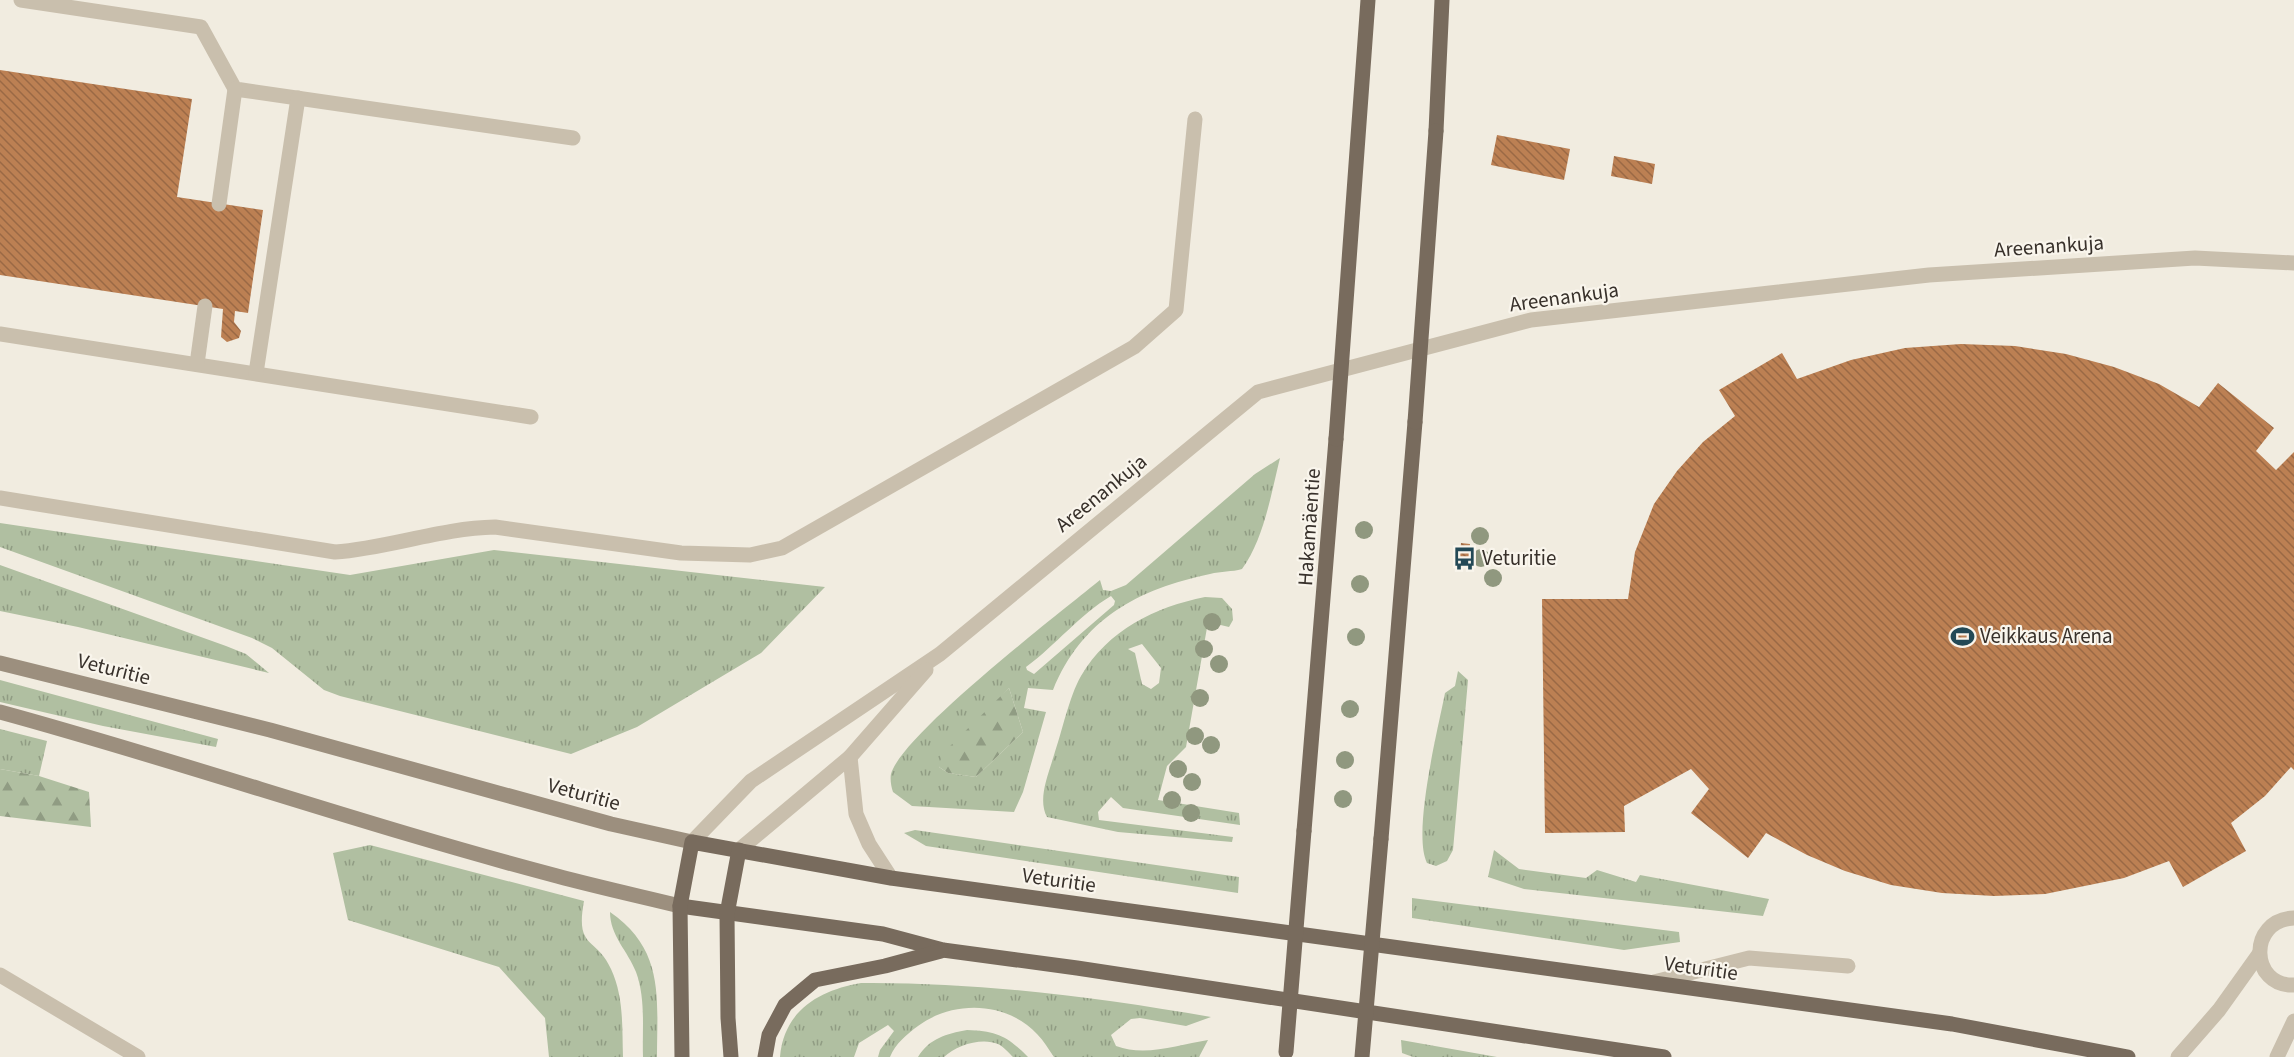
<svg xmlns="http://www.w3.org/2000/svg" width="2294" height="1057" font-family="'Source Sans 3',sans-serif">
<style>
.grass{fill:url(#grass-tufts);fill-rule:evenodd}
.forest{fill:url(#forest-firs)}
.building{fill:url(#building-back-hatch)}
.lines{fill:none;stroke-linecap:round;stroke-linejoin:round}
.lane{stroke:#c9bfad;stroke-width:15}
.street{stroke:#c9bfad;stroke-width:15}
.secondary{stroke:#9c8f7e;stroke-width:15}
.primary{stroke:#786b5d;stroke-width:15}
.primary-bridge{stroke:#786b5d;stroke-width:15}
.tree{fill:#90987f}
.labels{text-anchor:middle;stroke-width:4.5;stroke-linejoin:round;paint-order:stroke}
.street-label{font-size:21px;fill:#38312b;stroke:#f9f5ec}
.poi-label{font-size:21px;fill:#38312b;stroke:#f9f5ec;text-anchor:start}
</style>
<defs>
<pattern id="grass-tufts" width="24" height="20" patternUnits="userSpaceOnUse" patternTransform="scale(1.5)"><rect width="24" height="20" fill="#b0bfa1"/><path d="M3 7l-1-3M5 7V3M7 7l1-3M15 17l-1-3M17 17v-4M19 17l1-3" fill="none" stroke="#909c83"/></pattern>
<pattern id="forest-firs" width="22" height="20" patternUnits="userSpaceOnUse" patternTransform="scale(1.5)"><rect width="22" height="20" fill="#b0bfa1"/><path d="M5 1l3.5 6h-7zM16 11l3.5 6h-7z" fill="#909c83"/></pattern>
<pattern id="building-back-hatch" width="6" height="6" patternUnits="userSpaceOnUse" patternTransform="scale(1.5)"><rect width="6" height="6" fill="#bc8053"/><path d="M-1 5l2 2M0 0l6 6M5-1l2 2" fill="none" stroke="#9a6945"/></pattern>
</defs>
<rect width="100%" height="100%" fill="#f1ece0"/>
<g class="grass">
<path d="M 1280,458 C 1271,494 1264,539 1242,569 C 1232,572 1221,571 1210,574 C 1138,589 1082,619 1053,690 L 1028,688 L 1024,708 L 1046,712 L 1023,792 L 1014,812 L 912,806 L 893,792 C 891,786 890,779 891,774 C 902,734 1061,612 1100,580 L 1103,590 L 1111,591 L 1126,585 L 1255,474 ZM 1111,596 L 1115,601 L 1114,605 L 1034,674 L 1027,670 L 1026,667 C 1056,645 1079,615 1111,596 ZM 1009,688 L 1023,732 L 976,777 L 948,773 L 939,767 Z"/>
<polygon points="0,523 350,575 494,550 825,587 761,653 637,727 571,754 340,696 324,690 272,648 252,638 0,547"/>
<polygon points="0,565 226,646 246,654 269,673 78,627 0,611"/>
<path d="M 1205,597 L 1222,598 L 1232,609 L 1233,620 L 1229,627 L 1208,622 L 1186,747 L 1167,766 L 1158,800 L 1239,813 L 1240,825 L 1123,808 L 1111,797 L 1098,812 L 1099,820 L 1233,837 L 1232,842 L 1118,832 L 1047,817 C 1037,799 1049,773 1054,755 C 1062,732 1069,697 1081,676 C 1108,630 1155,607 1205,597 ZM 1142,644 L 1161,668 L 1159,683 L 1151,689 L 1142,684 L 1135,653 L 1128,649 Z"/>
<path d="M 1458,671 L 1468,680 L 1453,850 L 1447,861 L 1436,866 L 1427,863 C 1412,833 1438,729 1445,693 L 1455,686 Z"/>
<polygon points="0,680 218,739 216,747 103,726 0,702"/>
<polygon points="0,729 47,741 39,776 0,769"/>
<polygon points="915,830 1239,877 1238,893 926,846 904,833"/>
<path d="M 370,845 L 584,901 C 575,950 596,936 611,969 C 624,997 622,1027 623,1057 L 549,1057 L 545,1018 L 499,967 L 348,920 L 333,853 Z"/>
<polygon points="1494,850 1519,869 1586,878 1597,870 1636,882 1640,875 1769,899 1763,916 1524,889 1488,877"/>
<polygon points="1412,898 1679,932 1680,942 1624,950 1412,918"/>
<path d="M 610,912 C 665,950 657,998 657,1057 L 643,1057 C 642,1029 646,999 636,972 C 628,951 610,936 610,912 Z"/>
<path d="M 861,983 C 979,982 1095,997 1211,1017 L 1186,1026 L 1140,1018 L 1131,1019 L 1111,1035 L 1116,1046 C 1145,1057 1178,1045 1208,1040 L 1199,1057 L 1054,1057 C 1049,1050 1044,1041 1037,1034 C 1006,1001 953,1000 918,1026 C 907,1034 895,1044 890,1057 L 878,1057 L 880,1050 L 894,1031 L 888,1025 L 859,1043 L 854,1057 L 780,1057 C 784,1010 820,990 861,983 Z"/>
<path d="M 967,1030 C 997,1031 1007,1036 1028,1057 L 1013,1057 C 1009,1053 1004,1047 998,1044 C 982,1037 956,1045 944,1057 L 918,1057 C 930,1038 946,1034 967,1030 Z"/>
<polygon points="1401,1040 1497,1057 1413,1057 1402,1053"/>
</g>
<g class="forest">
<polygon points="1009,688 1023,732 976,777 948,773 939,767 942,754"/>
<polygon points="0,769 39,776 89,792 91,827 0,816"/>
</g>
<g class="building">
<polygon points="0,70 192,99 177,197 263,210 248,313 235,311 234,322 241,331 239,338 227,342 221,337 223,309 0,275"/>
<polygon points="1497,135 1570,149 1564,180 1491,165"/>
<polygon points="1614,156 1655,164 1652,184 1611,176"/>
<polygon points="1961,344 2015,346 2066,354 2114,367 2159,384 2199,407 2218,383 2274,428 2256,451 2276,470 2294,452 2294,770 2291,767 2265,796 2231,823 2246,851 2183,887 2169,861 2124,878 2045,894 1994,896 1942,893 1891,885 1845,871 1807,855 1766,833 1748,858 1691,813 1709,789 1691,769 1624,806 1625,832 1545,833 1542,599 1628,599 1635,552 1654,504 1677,471 1703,442 1735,416 1719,390 1782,353 1797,379 1851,360 1905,348"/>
<polygon points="1461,543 1470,544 1468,566 1459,565"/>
</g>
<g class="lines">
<g class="lane">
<polyline points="21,0 201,27 235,89 573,138"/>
<polyline points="219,204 235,89"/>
<polyline points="0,334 531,417"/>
<polyline points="197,364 205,306"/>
<polyline points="256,373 298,98"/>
<path d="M 0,498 L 335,552 C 389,548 441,528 495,527 L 681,553 L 750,555 L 782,548 L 1134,347 L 1176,310 L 1195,119"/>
<path d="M 2294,918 C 2247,920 2250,987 2294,985"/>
<polyline points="0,975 138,1057"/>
<polyline points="1654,982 1749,958 1848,966"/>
<polyline points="2178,1057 2219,1010 2259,954"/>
<polyline points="2277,1057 2294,1021"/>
</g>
<g class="street">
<polyline points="850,757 856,814 869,844 891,878"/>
<polyline points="692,842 751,781 940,654 1258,392 1531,320 1929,275 2195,258 2294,263"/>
<polyline points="739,850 850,757 926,670"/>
</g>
<g class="secondary">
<polyline points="0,663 270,730 611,824 692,842"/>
<path d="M 0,712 C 187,763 370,827 557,876 C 598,887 639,896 680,906"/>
</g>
<g class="primary">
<polyline points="1436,131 1442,0"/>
<polyline points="1304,831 1336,439"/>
<polyline points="1381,839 1415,422"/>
<polyline points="680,906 883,934 943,950 1077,968 1664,1057"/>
<polyline points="682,1057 680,906 692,842 891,878 1952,1024 2128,1057"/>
<polyline points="731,1057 728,1018 727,914 739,850"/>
<polyline points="765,1057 769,1035 785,1005 815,980 885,966 941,951"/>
</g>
<g class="primary-bridge">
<polyline points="1415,422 1436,131"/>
<polyline points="1336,439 1368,0"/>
<polyline points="1286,1052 1304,831"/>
<polyline points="1362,1057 1381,839"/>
</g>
</g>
<g class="tree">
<circle cx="1364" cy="530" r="9"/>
<circle cx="1480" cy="536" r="9"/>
<circle cx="1481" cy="558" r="9"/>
<circle cx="1493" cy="578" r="9"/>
<circle cx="1360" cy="584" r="9"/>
<circle cx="1212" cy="622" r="9"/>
<circle cx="1356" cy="637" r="9"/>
<circle cx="1204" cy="649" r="9"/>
<circle cx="1219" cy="664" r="9"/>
<circle cx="1200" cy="698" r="9"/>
<circle cx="1350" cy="709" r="9"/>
<circle cx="1195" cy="736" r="9"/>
<circle cx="1211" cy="745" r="9"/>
<circle cx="1345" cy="760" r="9"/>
<circle cx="1178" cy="769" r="9"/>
<circle cx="1192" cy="782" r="9"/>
<circle cx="1343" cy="799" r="9"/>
<circle cx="1172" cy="800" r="9"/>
<circle cx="1191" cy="813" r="9"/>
</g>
<defs>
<symbol id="bus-bare" viewBox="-9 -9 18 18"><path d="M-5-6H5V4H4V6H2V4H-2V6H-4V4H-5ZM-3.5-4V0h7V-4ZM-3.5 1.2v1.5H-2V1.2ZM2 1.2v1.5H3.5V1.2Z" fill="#234956" stroke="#f9f5ec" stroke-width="2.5" paint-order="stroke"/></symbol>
<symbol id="stadium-bare" viewBox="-9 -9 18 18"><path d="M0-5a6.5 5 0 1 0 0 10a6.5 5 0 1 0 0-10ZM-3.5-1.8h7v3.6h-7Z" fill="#234956" stroke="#f9f5ec" stroke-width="2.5" paint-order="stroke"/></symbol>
</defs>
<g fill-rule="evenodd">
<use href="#bus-bare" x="1448" y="542" width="33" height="33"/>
<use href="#stadium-bare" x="1946" y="620" width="33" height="33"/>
</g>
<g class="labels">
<g class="street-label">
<text transform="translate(2049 246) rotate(-4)" y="7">Areenankuja</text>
<text transform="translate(1564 297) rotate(-8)" y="7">Areenankuja</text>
<text transform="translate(1101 493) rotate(-39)" y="7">Areenankuja</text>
<text transform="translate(1309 527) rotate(-86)" y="7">Hakamäentie</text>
<text transform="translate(114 669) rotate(14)" y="7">Veturitie</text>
<text transform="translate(584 794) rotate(15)" y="7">Veturitie</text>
<text transform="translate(1059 880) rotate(8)" y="7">Veturitie</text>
<text transform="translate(1701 968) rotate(8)" y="7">Veturitie</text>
</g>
<g class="poi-label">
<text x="1482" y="565">Veturitie</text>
<text x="1980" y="643">Veikkaus Arena</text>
</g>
</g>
</svg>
